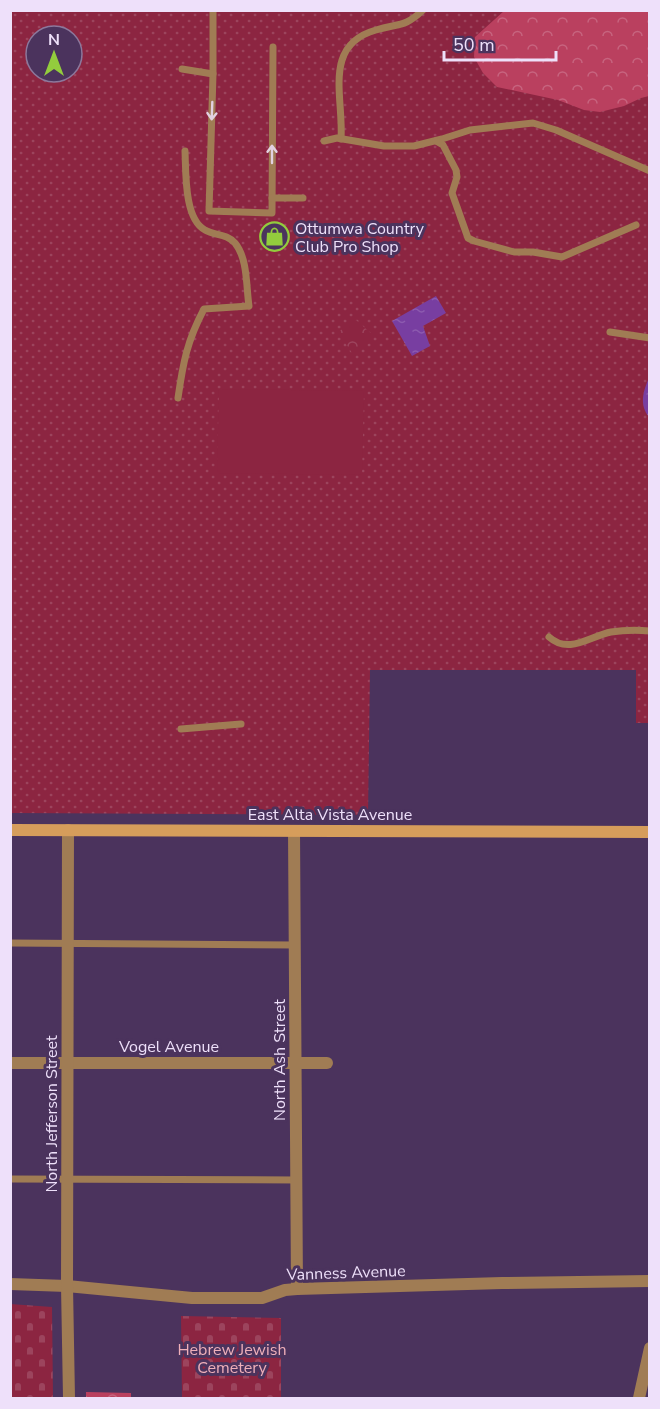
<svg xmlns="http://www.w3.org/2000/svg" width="660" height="1409" font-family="'Nunito Sans',sans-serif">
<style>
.grass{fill:url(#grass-dots);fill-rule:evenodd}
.forest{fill:url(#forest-crowns)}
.cemetery{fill:url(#cemetery-stones)}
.park{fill:url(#park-crowns)}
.pitch{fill:#8c2541}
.water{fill:url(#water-ripples)}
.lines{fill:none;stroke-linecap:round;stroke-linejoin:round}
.service{stroke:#a07c54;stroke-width:7}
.minor{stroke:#a07c54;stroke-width:12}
.tertiary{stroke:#a07c54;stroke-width:12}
.secondary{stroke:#d69d5b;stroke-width:12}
.oneway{stroke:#e2d1e1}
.labels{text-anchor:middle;stroke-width:6;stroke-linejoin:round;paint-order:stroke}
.poi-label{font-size:16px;fill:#eee0fa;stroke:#4b335d;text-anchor:start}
.street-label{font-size:16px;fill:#eee0fa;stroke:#4b335d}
.park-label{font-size:16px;fill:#efafb9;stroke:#4b335d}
</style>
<defs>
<pattern id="grass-dots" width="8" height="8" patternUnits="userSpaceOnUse" patternTransform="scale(1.5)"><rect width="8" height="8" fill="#8c2541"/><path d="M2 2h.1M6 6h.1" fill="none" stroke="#9c445d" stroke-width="1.8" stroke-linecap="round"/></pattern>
<pattern id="forest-crowns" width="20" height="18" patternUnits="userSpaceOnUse" patternTransform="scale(1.5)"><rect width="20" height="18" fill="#ba405f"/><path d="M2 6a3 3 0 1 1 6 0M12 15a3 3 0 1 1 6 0" fill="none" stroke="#c7647f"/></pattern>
<pattern id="cemetery-stones" width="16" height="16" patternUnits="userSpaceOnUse" patternTransform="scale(1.5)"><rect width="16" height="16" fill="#8c2541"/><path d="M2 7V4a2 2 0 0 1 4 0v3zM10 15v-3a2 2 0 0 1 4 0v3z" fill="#9c445d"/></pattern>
<pattern id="park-crowns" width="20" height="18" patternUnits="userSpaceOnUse" patternTransform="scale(1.5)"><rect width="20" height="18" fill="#8c2541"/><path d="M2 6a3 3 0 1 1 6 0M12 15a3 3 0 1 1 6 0" fill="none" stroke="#9c445d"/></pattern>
<pattern id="water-ripples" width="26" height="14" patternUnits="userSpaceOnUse" patternTransform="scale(1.5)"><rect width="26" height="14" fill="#783ea1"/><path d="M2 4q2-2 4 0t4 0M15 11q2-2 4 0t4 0" fill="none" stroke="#8c5aaf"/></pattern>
</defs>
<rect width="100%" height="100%" fill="#4b335d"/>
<path class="grass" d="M 11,11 L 649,11 L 649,723 L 636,723 L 636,670 L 370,670 L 368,815 L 11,813 ZM 36,36 L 72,36 L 72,72 L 36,72 Z"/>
<g class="forest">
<polygon points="504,11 649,11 649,96 641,98 624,106 600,112 584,110 558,100 497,87 483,73 474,57 475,37"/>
<polygon points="86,1392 131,1393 131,1398 86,1398"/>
</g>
<g class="cemetery">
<polygon points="10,1304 52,1307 53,1398 11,1398"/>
<polygon points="181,1316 281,1318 281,1398 182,1398"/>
</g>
<polygon class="park" points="356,320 373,335 373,341 352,353 338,332"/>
<polygon class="pitch" points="219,389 364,391 362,475 217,473"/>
<g class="water">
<polygon points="436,296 446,313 423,326 430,346 412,356 392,321"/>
<path d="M 649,378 L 649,417 C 639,405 643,391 649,378 Z"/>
</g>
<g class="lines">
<g class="service">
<polyline points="213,10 213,74 209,211 272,213 273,47"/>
<polyline points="182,69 213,74"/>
<path d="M 341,139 C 344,98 322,45 376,30 C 399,23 404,28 423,10"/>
<polyline points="324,141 337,138 384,146 414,146 442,139 470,130 533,123 556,130 650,171"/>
<polyline points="436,141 443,145 456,170 457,177 452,193 468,238 474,241 514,252 533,252 562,257 636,225"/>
<polyline points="272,198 303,198"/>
<polyline points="610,332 650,338"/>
<path d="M 178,398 C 183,363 187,341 204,309 L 249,306 C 246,286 248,259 235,243 C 226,233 215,236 205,230 C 184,219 186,172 185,151"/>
<path d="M 549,637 C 569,655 590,636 611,632 C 624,630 637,630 650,631"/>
<polyline points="181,729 241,724"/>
<polyline points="10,943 295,945"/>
<polyline points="10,1179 297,1180"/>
</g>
<g class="minor">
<polyline points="294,831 297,1289"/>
<polyline points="10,1063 327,1063"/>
<polyline points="10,1284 67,1286 192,1298 262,1298 285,1290 297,1289 502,1283 650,1281"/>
<polyline points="639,1398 650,1348"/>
</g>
<polyline class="tertiary" points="68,830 67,1286 69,1398"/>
<polyline class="secondary" points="10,830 650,832"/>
</g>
<defs><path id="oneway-shaft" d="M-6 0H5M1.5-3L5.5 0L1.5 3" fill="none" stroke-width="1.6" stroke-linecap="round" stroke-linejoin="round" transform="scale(1.5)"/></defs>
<g class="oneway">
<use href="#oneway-shaft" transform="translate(212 111) rotate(92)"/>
<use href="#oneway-shaft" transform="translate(272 154) rotate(-90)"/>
</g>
<defs>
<symbol id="shop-ring" viewBox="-11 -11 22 22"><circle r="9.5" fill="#4b335d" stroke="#93cc3d" stroke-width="1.5"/><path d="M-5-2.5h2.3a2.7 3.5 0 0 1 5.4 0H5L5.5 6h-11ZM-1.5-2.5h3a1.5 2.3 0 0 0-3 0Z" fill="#93cc3d"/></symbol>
</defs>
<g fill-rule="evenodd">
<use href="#shop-ring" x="258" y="220" width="33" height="33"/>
</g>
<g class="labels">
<g class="poi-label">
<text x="295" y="234">Ottumwa Country<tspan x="295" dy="18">Club Pro Shop</tspan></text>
</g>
<g class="street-label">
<text x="330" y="820">East Alta Vista Avenue</text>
<text x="169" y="1052">Vogel Avenue</text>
<text transform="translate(279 1060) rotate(-90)" y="6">North Ash Street</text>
<text transform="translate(51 1114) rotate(-90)" y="6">North Jefferson Street</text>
<text transform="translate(346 1272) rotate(-2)" y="6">Vanness Avenue</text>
</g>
<g class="park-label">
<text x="232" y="1355">Hebrew Jewish<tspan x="232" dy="18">Cemetery</tspan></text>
</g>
</g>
<rect width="660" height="1409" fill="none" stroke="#eee0fa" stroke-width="24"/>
<g transform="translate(54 54)"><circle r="28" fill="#4b335d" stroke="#8c789c" stroke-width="1.5"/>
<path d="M0-4.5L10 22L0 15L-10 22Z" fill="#93cc3d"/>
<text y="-9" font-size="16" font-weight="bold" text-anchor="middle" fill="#eee0fa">N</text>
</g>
<path d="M444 51v9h112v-9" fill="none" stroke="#eee0fa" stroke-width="3"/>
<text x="453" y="51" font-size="18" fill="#eee0fa" stroke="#4b335d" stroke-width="4.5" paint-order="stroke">50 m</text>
</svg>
